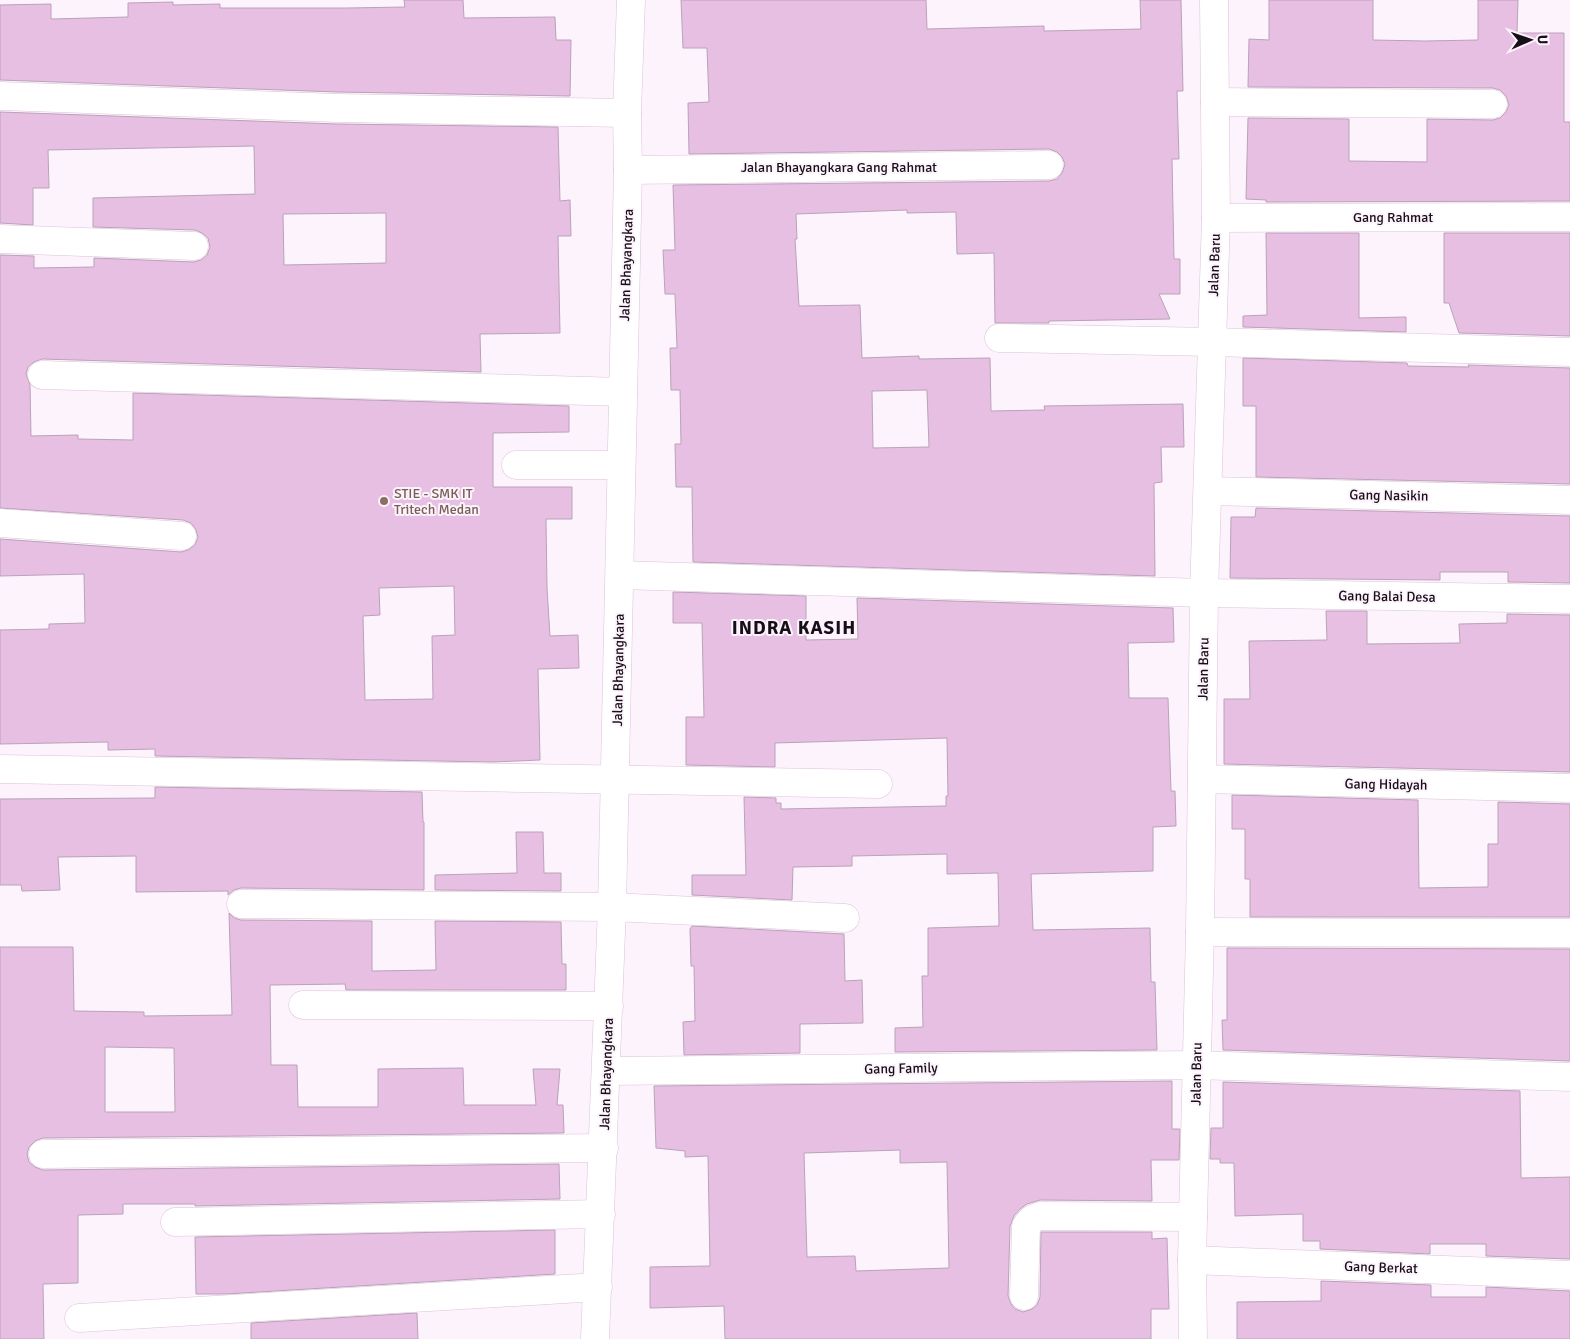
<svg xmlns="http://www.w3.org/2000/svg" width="1570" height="1339" font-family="Signika,sans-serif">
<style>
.building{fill:#e6bfe3;stroke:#baa2b8;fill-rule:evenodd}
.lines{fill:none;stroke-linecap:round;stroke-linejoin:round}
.minor-casing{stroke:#dbc2d8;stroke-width:29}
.major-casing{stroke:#dbc2d8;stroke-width:29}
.minor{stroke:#fff;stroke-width:28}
.major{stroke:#fff;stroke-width:28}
.education-dot{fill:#8d6e63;stroke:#fdf3fc;stroke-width:2}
.labels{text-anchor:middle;stroke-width:4;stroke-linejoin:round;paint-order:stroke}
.street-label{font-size:14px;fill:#170f17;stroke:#fdf3fc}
.education-label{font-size:14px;fill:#785e54;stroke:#fdf3fc;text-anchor:start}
.district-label{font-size:19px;font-weight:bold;letter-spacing:1px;fill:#170f17;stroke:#fdf3fc}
</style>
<rect width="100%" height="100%" fill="#fdf3fc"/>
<g class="building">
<polygon points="404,0 463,0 464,18 555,17 556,40 571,40 570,96 337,92 0,80 0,5 51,4 51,19 128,17 128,3 173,2 173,5 220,4 220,8 347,8 405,7"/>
<path d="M 681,0 L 926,0 L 927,29 L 1044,26 L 1044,31 L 1141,29 L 1140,0 L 1181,0 L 1183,91 L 1177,91 L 1179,159 L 1172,159 L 1174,259 L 1180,259 L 1180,294 L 1159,294 L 1170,319 L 1049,321 L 1049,323 L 995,323 L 994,253 L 957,254 L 956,212 L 907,213 L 907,210 L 796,214 L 797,239 L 795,239 L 799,306 L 860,305 L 862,358 L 919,356 L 919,359 L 990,358 L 991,411 L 1045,410 L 1044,406 L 1183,404 L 1184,447 L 1161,447 L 1162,482 L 1154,483 L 1155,576 L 693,562 L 692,487 L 676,487 L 675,444 L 681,444 L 680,390 L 671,390 L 670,348 L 677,348 L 675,294 L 665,294 L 663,250 L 675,250 L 673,185 L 1049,181 L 1057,179 L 1062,173 L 1065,164 L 1062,157 L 1057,152 L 1049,149 L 689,154 L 688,103 L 709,102 L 707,48 L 683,48 ZM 927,390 L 929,447 L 873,448 L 872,391 Z"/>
<polygon points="1269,0 1373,0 1373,40 1425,41 1478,40 1478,0 1518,0 1517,33 1564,33 1564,122 1570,122 1570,201 1266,202 1266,200 1246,199 1248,118 1349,119 1349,161 1427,162 1427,119 1493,120 1500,118 1506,112 1509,105 1506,96 1500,90 1493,88 1248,87 1249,39 1269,40"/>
<path d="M 0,112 L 337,124 L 558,127 L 560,201 L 570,200 L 571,236 L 558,236 L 560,333 L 480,334 L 481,372 L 42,359 L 34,362 L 28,367 L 26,374 L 30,385 L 31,436 L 78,435 L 78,439 L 133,440 L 133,393 L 569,406 L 569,432 L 493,433 L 493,487 L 572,487 L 572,519 L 546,519 L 547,588 L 550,636 L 578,635 L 579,668 L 538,669 L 540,760 L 493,762 L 155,756 L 155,749 L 108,750 L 108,742 L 0,744 L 0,630 L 49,629 L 49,624 L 85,623 L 84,574 L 0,576 L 0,539 L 181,552 L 188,550 L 195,545 L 198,537 L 196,530 L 191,523 L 183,520 L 0,508 L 0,255 L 34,256 L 34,268 L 94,267 L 94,258 L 193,262 L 201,260 L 207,255 L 210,247 L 208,238 L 202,233 L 195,230 L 93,227 L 93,198 L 255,194 L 254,146 L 48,150 L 49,188 L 33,188 L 33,225 L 0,223 ZM 386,213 L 386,263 L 284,265 L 283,214 ZM 454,586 L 455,635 L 432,636 L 433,699 L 365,700 L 363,616 L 380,615 L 379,588 Z"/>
<polygon points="1266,233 1359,233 1359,318 1406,317 1406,332 1243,327 1243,316 1267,315"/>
<polygon points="1444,233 1570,233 1570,336 1459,333 1449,303 1444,303"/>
<polygon points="1243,358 1407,363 1408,366 1469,367 1468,365 1570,368 1570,484 1256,477 1256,406 1243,406"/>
<polygon points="1256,508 1570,516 1570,583 1508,582 1508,572 1440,572 1440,580 1230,578 1231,517 1255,517"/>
<polygon points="673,592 806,596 806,640 858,639 857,598 1173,608 1174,642 1128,643 1129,698 1168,698 1171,791 1175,791 1176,826 1153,827 1153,871 1031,874 1033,930 1150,928 1151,982 1155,982 1157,1050 895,1052 895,1028 923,1027 922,976 928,976 928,928 999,926 998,873 947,874 947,854 852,856 852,866 793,867 792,900 692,895 692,875 746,875 744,797 776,798 776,803 781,803 781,809 946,806 946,796 948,796 947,738 775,743 775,767 686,765 686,717 704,717 702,623 673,623"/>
<polygon points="1326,611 1367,611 1367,644 1460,643 1459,624 1507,623 1507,614 1570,615 1570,772 1224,764 1224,699 1250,699 1249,641 1327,640"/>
<polygon points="155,787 422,792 423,822 424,822 424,890 241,888 234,890 228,895 228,891 136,892 136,856 58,857 60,890 22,891 21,885 0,885 0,799 155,798"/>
<polygon points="1232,795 1418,800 1419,888 1488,887 1488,844 1498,844 1498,802 1570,804 1570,917 1250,917 1250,879 1245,879 1245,829 1232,829"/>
<polygon points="516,832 543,832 544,873 561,873 561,891 435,890 435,875 517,873"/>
<path d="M 229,913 L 234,918 L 241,920 L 372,921 L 372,971 L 436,970 L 435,921 L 561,922 L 562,964 L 566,964 L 566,990 L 346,990 L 345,984 L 270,985 L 271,1065 L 297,1065 L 298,1107 L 378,1107 L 378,1069 L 463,1068 L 464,1105 L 536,1105 L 533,1069 L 560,1069 L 557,1105 L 563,1105 L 564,1133 L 43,1138 L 35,1141 L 29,1147 L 27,1154 L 29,1162 L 35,1167 L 43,1170 L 559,1164 L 560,1199 L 195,1206 L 195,1204 L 123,1204 L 123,1214 L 78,1215 L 78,1283 L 43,1284 L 44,1339 L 0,1339 L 0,947 L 73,947 L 74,1011 L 144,1012 L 144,1016 L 232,1015 ZM 105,1047 L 174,1048 L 175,1112 L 105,1112 Z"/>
<polygon points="692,926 844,934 845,981 862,980 863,1023 800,1024 800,1053 684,1055 683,1022 695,1021 694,966 691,966 690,929"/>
<polygon points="1227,948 1570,949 1570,1061 1223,1050 1222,1020 1227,1020"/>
<path d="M 1172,1081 L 1172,1129 L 1180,1129 L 1179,1160 L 1151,1160 L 1152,1201 L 1040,1200 L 1027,1204 L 1020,1209 L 1014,1216 L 1010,1226 L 1008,1296 L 1011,1304 L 1015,1309 L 1023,1312 L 1032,1309 L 1037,1305 L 1040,1297 L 1041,1232 L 1152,1232 L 1152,1239 L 1167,1238 L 1169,1309 L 1151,1309 L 1151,1339 L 725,1339 L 724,1306 L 650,1308 L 650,1267 L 710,1266 L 708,1156 L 685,1157 L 685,1151 L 656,1148 L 654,1086 ZM 900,1150 L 900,1163 L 947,1162 L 949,1268 L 856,1271 L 855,1256 L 807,1257 L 804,1153 Z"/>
<polygon points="1223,1082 1520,1091 1521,1178 1570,1177 1570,1259 1486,1256 1486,1244 1430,1244 1430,1254 1320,1249 1320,1241 1303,1241 1303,1214 1235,1216 1234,1163 1220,1163 1220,1159 1210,1159 1211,1128 1223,1128"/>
<polygon points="555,1230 555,1274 226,1294 196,1294 195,1237"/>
<polygon points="1321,1281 1431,1285 1431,1297 1486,1297 1486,1287 1570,1291 1570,1339 1237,1339 1237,1302 1321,1301"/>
<polygon points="417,1313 418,1339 251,1339 251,1323"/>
</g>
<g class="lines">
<defs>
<g id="minor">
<polyline points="0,96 337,108 627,113"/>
<polyline points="1215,102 1493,104"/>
<polyline points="628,170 1049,165"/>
<polyline points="1216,218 1570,217"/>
<polyline points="0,239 194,246"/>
<polyline points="999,338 1212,342 1570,352"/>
<polyline points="42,375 623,392"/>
<polyline points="516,465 621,465"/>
<polyline points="1208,491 1570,500"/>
<polyline points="0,523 182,536"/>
<polyline points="620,575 1204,593 1570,599"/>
<polyline points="0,769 878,784"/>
<polyline points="1202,779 1570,788"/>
<polyline points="241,904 612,907 845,918"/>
<polyline points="1200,932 1570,933"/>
<polyline points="303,1005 609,1006"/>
<polyline points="606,1071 1196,1065 1570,1077"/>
<polyline points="43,1154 604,1148"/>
<polyline points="175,1222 601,1214"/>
<polyline points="1192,1260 1570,1275"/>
<polyline points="1024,1296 1026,1226 1032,1219 1040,1216 1193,1217"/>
<polyline points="79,1318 598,1287"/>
<polyline points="1193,1339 1192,1260 1200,932 1204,593 1216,218 1214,0"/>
</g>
<polyline id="major" points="595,1339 612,907 628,170 627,113 631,0"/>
</defs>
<use href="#minor" class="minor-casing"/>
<use href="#major" class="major-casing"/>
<use href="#minor" class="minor"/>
<use href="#major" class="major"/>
</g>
<circle class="education-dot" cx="384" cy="501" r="5"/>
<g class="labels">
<g class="street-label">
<text x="839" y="172">Jalan Bhayangkara Gang Rahmat</text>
<text x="1393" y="222">Gang Rahmat</text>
<text transform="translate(626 265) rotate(-88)" y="5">Jalan Bhayangkara</text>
<text transform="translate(1214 265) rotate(-88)" y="5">Jalan Baru</text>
<text transform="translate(1389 495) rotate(1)" y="5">Gang Nasikin</text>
<text transform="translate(1387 596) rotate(1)" y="5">Gang Balai Desa</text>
<text transform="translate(1203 669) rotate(-89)" y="5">Jalan Baru</text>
<text transform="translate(618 670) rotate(-89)" y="5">Jalan Bhayangkara</text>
<text transform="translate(1386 784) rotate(1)" y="5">Gang Hidayah</text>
<text transform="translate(901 1068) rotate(-1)" y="5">Gang Family</text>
<text transform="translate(606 1074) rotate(-88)" y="5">Jalan Bhayangkara</text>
<text transform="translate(1196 1074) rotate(-89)" y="5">Jalan Baru</text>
<text transform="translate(1381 1267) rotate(2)" y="5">Gang Berkat</text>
</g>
<g class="education-label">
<text x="394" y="498">STIE - SMK IT<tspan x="394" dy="16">Tritech Medan</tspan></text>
</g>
<g class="district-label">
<text x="794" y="634">INDRA KASIH</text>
</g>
</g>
<g transform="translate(1530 40) rotate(88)" stroke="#fdf3fc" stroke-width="4" paint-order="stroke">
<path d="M0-4L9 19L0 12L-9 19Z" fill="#170f17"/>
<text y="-8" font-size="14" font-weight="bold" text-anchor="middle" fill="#170f17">U</text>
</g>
</svg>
